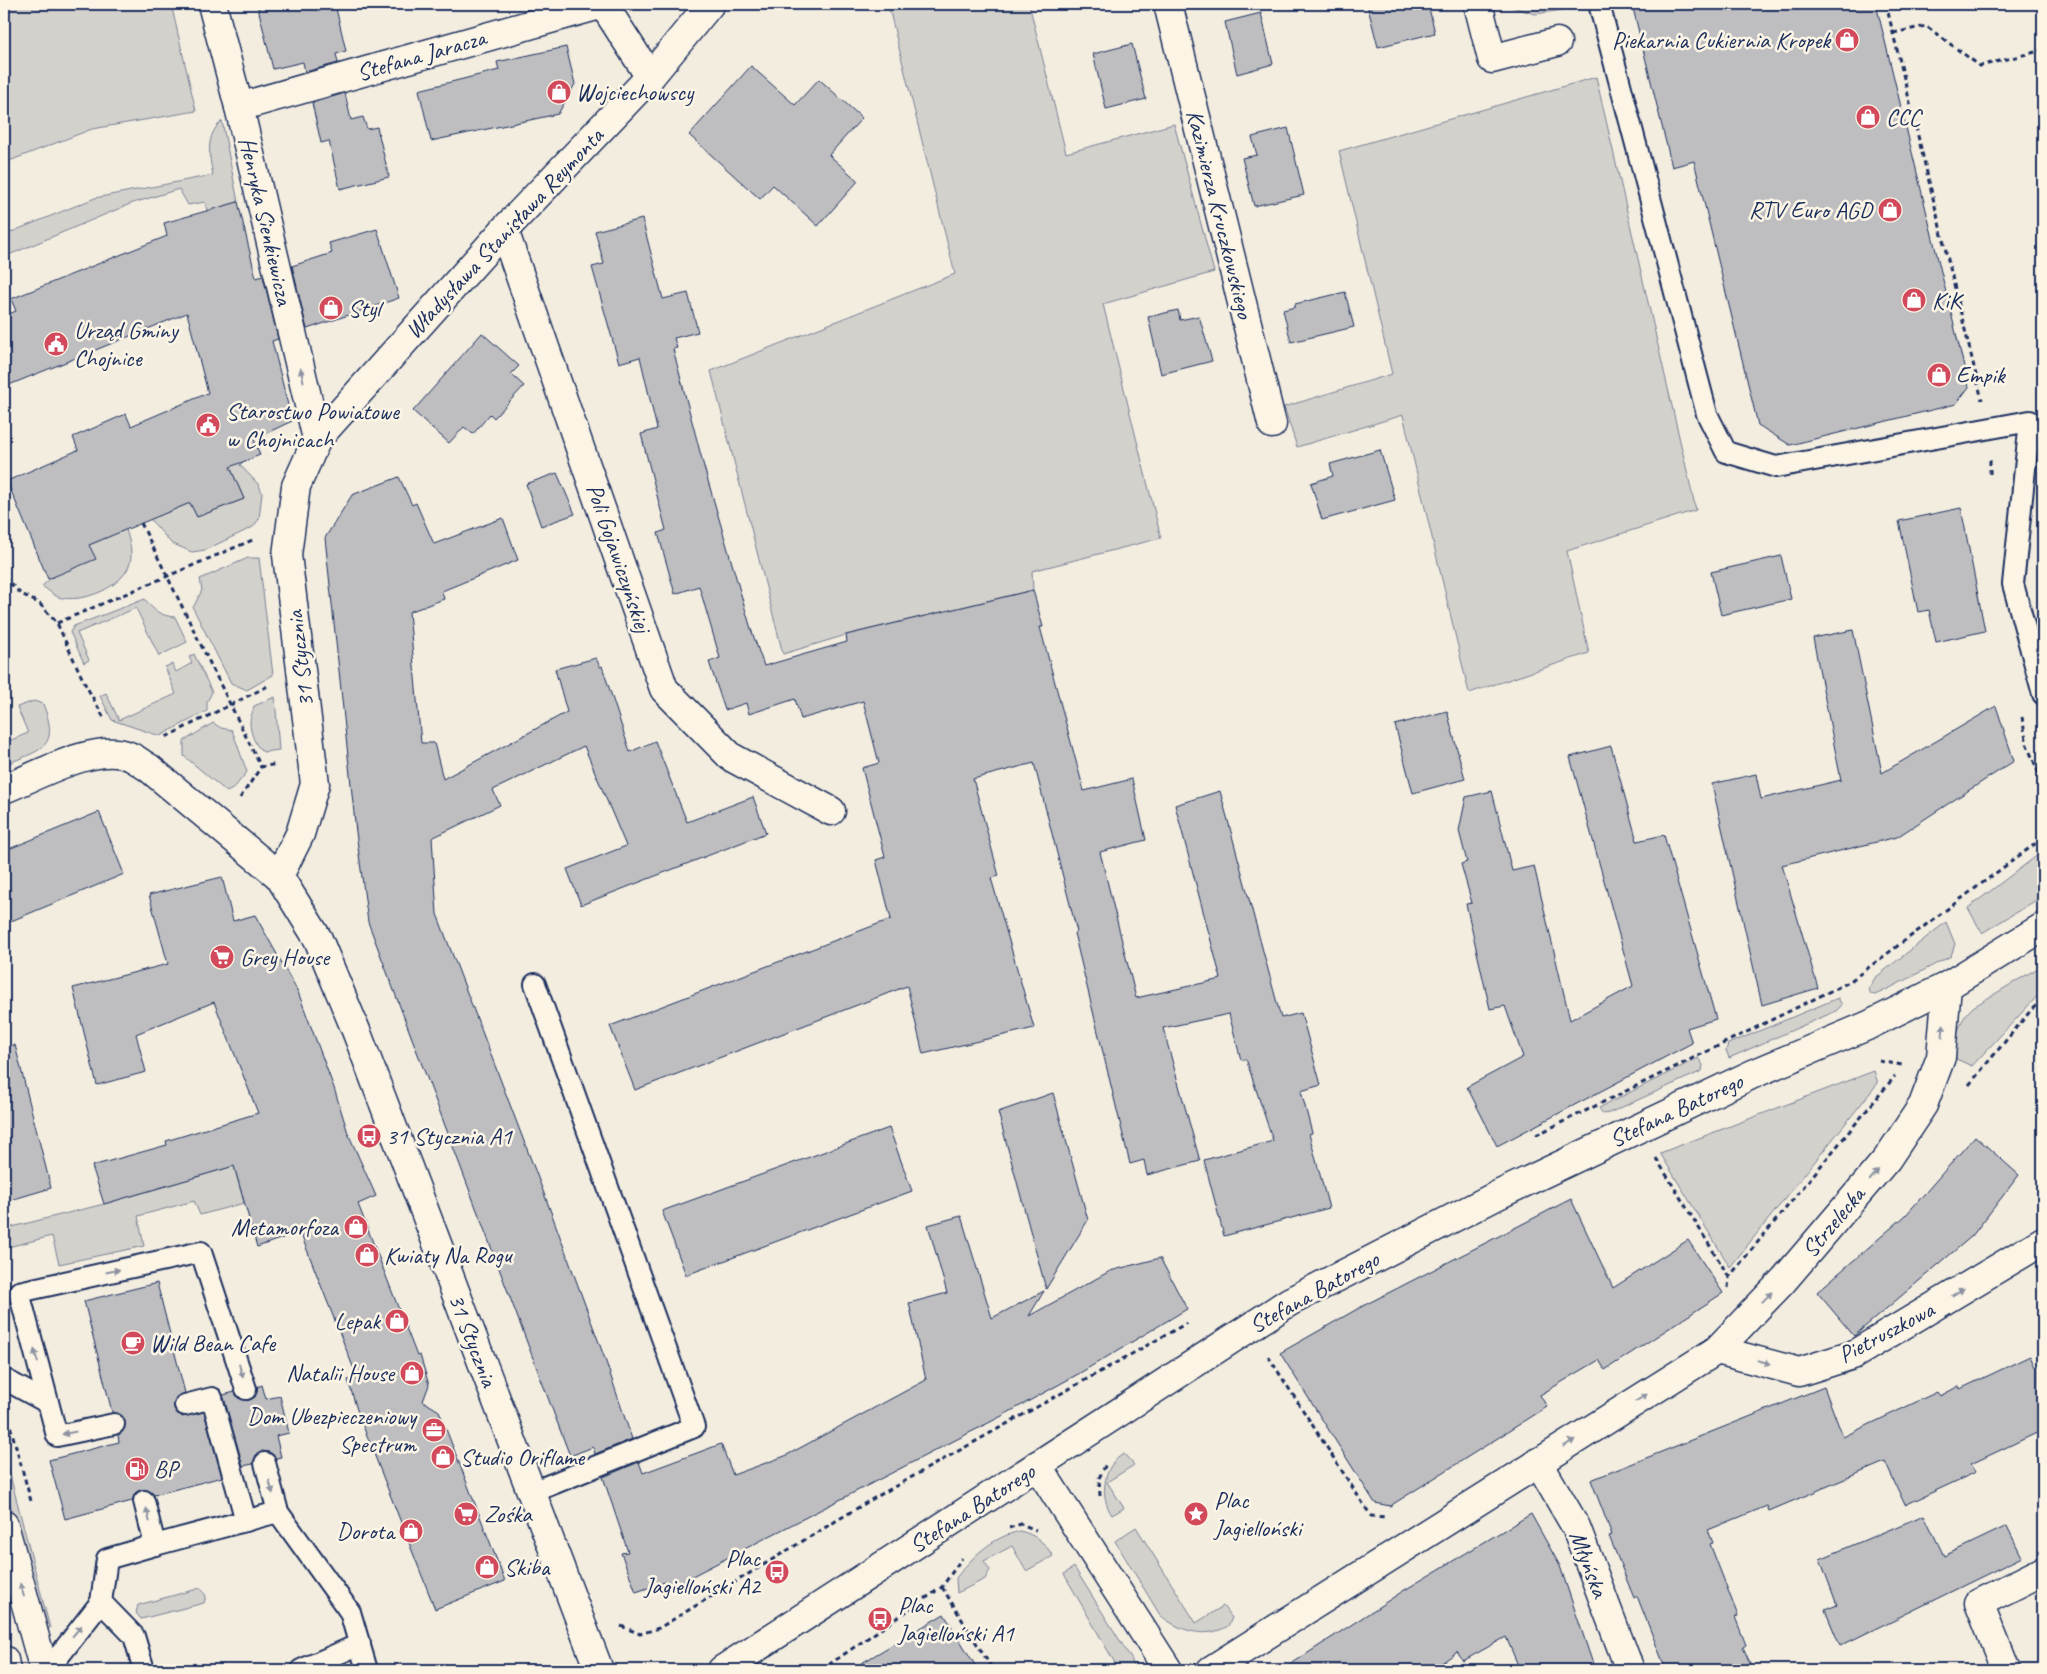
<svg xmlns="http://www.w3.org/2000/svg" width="2047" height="1674" font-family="Caveat,sans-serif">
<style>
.green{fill:#d3d1cc;stroke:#778095}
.building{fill:#bebec0;stroke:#1b2f5e}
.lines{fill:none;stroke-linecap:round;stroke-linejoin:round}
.lane-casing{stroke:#1b2f5e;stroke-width:24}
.street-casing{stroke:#1b2f5e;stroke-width:31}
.secondary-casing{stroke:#1b2f5e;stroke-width:31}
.path{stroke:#1b2f5e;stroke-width:3;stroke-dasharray:5 4;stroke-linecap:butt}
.lane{stroke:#fcf5e5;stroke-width:20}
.street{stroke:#fcf5e5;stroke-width:28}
.secondary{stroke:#fcf5e5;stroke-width:28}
.oneway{fill:#8c92a2}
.labels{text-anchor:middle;stroke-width:5;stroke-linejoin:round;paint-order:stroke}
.poi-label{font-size:24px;fill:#1b2f5e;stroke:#fcf5e5;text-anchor:start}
.street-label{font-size:24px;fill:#1b2f5e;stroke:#fcf5e5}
</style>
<rect width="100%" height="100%" fill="#f3ede0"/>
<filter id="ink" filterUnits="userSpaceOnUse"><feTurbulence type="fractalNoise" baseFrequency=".02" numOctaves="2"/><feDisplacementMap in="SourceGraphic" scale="10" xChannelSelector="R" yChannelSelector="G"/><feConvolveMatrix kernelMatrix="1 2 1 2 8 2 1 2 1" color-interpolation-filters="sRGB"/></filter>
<g filter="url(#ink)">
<g class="green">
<polygon points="4,4 171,4 196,111 92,129 4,163"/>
<polygon points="888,4 1029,4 1066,153 1174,124 1214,272 1103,304 1161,538 1032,571 1033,590 846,635 783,654 711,371 955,274"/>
<polygon points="1502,4 1574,4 1575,8 1535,14"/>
<polygon points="1596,77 1696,510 1567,551 1589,653 1469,693 1403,415 1297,447 1284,407 1392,374 1339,151"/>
<path d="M 222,121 L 238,202 L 207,211 L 205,202 L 188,205 L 179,189 L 130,204 L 4,257 L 4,235 L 95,198 L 213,175 C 209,155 205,136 222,121 Z"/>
<polygon points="223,450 238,451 243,462 240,465 259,485 262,493 259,519 253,527 205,550 192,552 171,543 150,519 190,503 197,517 244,499"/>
<path d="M 126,529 C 129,541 133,551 130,563 C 123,588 81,604 58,597 C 53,595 47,589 42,586 L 89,545 Z"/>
<polygon points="248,558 259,558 273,675 247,690 231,683 193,608 202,590 200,579"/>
<path d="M 145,599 C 153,611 162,616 175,617 L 187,642 L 159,656 L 136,608 L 77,633 L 89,660 L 84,663 L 70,632 L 74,626 Z"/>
<polygon points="194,654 212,692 207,702 207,711 160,736 112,720 100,696 106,693 119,720 176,694 165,667 172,664 176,672 192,663 189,657"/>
<path d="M 275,697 L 279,750 L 263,752 C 255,746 250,732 250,722 C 250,717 253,712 254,706 Z"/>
<path d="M 34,701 L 43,704 C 61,749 40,750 4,765 L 4,743 L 28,733 L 17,707 Z"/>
<polygon points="213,723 221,728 232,730 247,772 234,788 227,792 184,756 184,741"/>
<polygon points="2043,851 2043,896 1982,933 1968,908"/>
<polygon points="1946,922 1955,944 1951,956 1886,990 1875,995 1871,994 1868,989 1875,978"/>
<path d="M 2043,965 L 2043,990 L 1972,1066 L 1956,1059 C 1956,1037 1957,1022 1973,1007 Z"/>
<polygon points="1838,998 1842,1005 1836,1011 1729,1058 1726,1050 1728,1044"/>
<polygon points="1698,1058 1703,1065 1702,1071 1609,1113 1603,1114 1599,1108"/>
<polygon points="1874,1071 1878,1083 1730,1267 1660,1153"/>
<polygon points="234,1166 244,1203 200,1215 194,1201 138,1216 144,1246 59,1264 52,1236 4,1248 4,1229 104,1204"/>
<polygon points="4,1452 50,1628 44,1630 4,1481"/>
<path d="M 1124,1454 L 1134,1465 L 1107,1482 L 1124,1508 L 1112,1515 C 1099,1497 1103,1464 1124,1454 Z"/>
<path d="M 1136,1527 L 1196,1623 L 1223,1606 L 1232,1618 L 1228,1626 C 1205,1640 1178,1630 1160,1615 L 1115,1541 Z"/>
<path d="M 1020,1531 C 1036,1535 1044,1542 1053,1556 L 1026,1571 L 1012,1546 L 984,1561 L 990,1570 L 985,1579 L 957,1593 L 956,1578 C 974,1555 991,1538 1020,1531 Z"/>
<polygon points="1074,1567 1132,1660 1133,1670 1119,1670 1064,1574"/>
<polygon points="201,1588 206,1596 204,1603 141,1619 136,1613 138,1605"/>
</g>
<g class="building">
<polygon points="257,4 335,4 346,51 336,54 338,63 305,72 303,62 273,69"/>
<polygon points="1367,4 1428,4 1435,33 1378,47"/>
<polygon points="1632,4 1876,4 1969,387 1956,404 1790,445 1758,425 1694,161 1672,167"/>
<polygon points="1261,13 1273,64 1237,74 1225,22"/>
<polygon points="1132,44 1146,99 1106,109 1093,54"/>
<polygon points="566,47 575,84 558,114 431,141 419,90 499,70 497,62"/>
<polygon points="751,66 795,105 819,79 862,118 829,155 858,181 818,226 773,185 760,199 689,135"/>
<polygon points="345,93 351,120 363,117 367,129 377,127 389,177 340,189 329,141 321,143 312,103"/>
<polygon points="1288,128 1304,195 1254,206 1242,158 1257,155 1252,137"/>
<polygon points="238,202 256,278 263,276 278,339 272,341 292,421 254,439 260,455 230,467 244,499 197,517 190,503 89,545 96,559 48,579 7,481 78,450 73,437 126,414 131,426 208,393 187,313 4,387 4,316 16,311 11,299 167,236 164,223"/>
<polygon points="642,219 663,299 688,293 698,332 674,338 677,348 673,349 704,467 751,629 764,666 847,642 846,635 1033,590 1043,627 1040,627 1084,791 1132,779 1146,840 1100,852 1136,998 1221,979 1175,805 1220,791 1281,1018 1301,1013 1321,1085 1301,1091 1312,1133 1309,1134 1329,1208 1224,1236 1204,1160 1273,1141 1246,1059 1241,1060 1229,1014 1163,1028 1200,1161 1147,1175 1144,1160 1130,1164 1074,933 1077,932 1034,763 973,779 999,876 991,878 1034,1028 923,1054 907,986 635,1090 610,1026 891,919 876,860 885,857 862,768 879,763 863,701 801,719 795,699 749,714 746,703 725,710 709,662 720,658 699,586 675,594 658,533 666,530 641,434 657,429 640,357 619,363 592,267 604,264 595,231"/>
<polygon points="377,229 399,298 307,329 292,266 332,253 329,243"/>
<polygon points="1345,292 1354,327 1291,342 1283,310 1295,307 1295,304"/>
<polygon points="1178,310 1180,320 1199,316 1212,361 1161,374 1148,317"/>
<polygon points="482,333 519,366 511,374 524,386 494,418 490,414 473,434 464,427 449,443 413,411"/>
<polygon points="1380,450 1395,500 1322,520 1311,483 1333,476 1330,464"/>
<polygon points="557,473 575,514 541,526 526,484"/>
<polygon points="399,477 412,505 416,503 434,544 503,518 518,560 442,591 444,599 409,612 421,743 434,743 443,779 567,712 555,669 596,658 600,667 602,666 630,752 655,741 687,822 753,797 766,833 581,905 567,869 626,846 584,746 493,790 500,805 432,838 437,914 548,1204 605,1359 632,1439 595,1454 593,1447 570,1456 368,922 356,832 325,538 352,495"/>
<polygon points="1961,508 1985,631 1936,642 1929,610 1918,612 1899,521"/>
<polygon points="1781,556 1791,599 1721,615 1711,572"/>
<polygon points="1853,630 1882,773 1996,706 2014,761 1897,837 1782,865 1818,988 1762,1005 1712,784 1756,774 1761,799 1841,780 1813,638"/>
<polygon points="1447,711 1465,779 1413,793 1395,725"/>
<polygon points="1611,746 1637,841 1664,835 1716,1019 1687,1028 1692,1043 1497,1146 1467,1087 1523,1057 1505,1006 1490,1009 1466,904 1472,903 1461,864 1467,862 1459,831 1466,797 1492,791 1512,871 1534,866 1570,1020 1633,986 1570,757"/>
<polygon points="99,812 124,874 4,924 4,851"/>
<polygon points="222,877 233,921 255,915 298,992 334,1088 348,1133 376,1196 358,1204 417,1356 420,1355 429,1385 423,1401 439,1411 505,1581 435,1609 358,1413 348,1380 357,1377 300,1232 257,1247 234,1166 104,1204 92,1166 167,1145 166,1141 258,1113 214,1002 136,1034 146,1072 97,1085 73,988 168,964 149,895"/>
<polygon points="15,1045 51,1188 4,1202 4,1046"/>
<polygon points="1053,1093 1088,1220 1046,1289 998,1112"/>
<polygon points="889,1128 912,1191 686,1275 662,1211"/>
<polygon points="1975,1136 2019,1175 1972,1236 1854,1336 1817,1292 1905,1216"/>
<polygon points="1571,1199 1613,1288 1688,1240 1723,1293 1605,1370 1599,1360 1540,1395 1547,1407 1390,1506 1375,1503 1280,1353 1359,1308"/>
<polygon points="961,1216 992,1318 1044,1291 1029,1316 1110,1271 1160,1258 1187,1309 1080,1373 1000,1417 671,1587 668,1581 636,1592 621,1553 628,1552 603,1477 639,1462 643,1473 721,1444 733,1475 785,1456 926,1380 909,1303 947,1293 928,1225"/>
<polygon points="157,1283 185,1393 176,1397 174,1408 182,1417 204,1412 222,1477 154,1495 148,1490 141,1490 135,1493 132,1501 65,1519 49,1460 119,1442 118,1435 125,1427 122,1416 112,1412 84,1301"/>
<polygon points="2030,1356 2035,1367 2043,1364 2043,1430 1971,1464 1976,1472 1905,1505 1885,1462 1769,1511 1767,1506 1708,1530 1713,1543 1710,1544 1738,1616 1735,1617 1746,1645 1743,1647 1753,1670 1666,1670 1637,1596 1634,1598 1609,1536 1612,1535 1591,1480 1824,1387 1843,1437 1937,1392 1940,1396 1959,1386 1960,1389"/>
<polygon points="262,1385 266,1399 280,1396 289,1433 276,1436 281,1457 276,1458 269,1452 262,1451 256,1455 253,1464 243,1466 223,1395 235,1392 238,1398 249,1400 255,1397 257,1387"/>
<polygon points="1531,1514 1560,1566 1595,1670 1520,1670 1506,1637 1463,1661 1457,1652 1432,1670 1282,1670 1403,1591"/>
<polygon points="1924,1515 1944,1556 2007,1526 2022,1557 1840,1646 1825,1610 1837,1605 1820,1559"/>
<polygon points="944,1614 978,1670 850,1670"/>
</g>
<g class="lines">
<defs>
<g id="lane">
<polyline points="1599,4 1707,414 1726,452 1776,467 2030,421 2013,584 2043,694"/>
<polyline points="4,1379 48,1403"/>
<polyline points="185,1405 212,1398 246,1521"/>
<polyline points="114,1424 57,1436 19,1292 201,1252 246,1389"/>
<polyline points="265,1463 278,1512"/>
<polyline points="530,1493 694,1427 535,984"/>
<polyline points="155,1545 278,1512 350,1612 367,1670"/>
<polyline points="101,1602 134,1636 144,1670"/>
<polyline points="48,1670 101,1602 107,1559 155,1545 144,1501"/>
<polyline points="301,1670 360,1644"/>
</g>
<g id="street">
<polyline points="212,4 239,107 317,439"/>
<polyline points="603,4 650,77"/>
<polyline points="1168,4 1272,424"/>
<polyline points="1478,4 1492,59 1557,42"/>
<polyline points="239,107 603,4"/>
<polyline points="504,230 664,689 731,757 831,811"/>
<path d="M 4,789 C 35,777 96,742 129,756 C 135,758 142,764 149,768 L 279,876"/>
<polyline points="1717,1350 1799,1372 1853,1355 2043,1241"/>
<polyline points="1538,1462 1576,1527 1630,1670"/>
<polyline points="1037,1465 1168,1670"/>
<polyline points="599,1670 357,1033 318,939 279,876 300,834 315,784 287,555 296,486 317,439 504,230 650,77 710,4"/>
<polyline points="1211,1670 1717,1350 1783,1281 1887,1159 1923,1105 1941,1057 1947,986"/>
<polyline points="2006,1670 1979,1603 2043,1571"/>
</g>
<g id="secondary">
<polyline points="4,1525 44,1670"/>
<polyline points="4,1660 6,1670"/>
<polyline points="722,1670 1289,1302 1498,1195 1753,1074 1867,1026 1947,986 2043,927"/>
</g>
</defs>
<use href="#lane" class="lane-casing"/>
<use href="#street" class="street-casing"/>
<use href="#secondary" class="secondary-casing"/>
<g class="path">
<polyline points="1886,4 1982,400"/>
<polyline points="1893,33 1926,26 1980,66 2043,50"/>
<polyline points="1990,460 1990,476"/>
<polyline points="141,523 261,767"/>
<polyline points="4,577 20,593 40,604 57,623 84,682 104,718"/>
<polyline points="57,623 255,539"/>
<polyline points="4,639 5,639"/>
<polyline points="2022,717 2027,745 2043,783"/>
<polyline points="166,737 268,686"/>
<polyline points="240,798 261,767 277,764"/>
<polyline points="1879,1061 1902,1065"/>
<polyline points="1969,1085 2032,1009 2043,1000"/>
<polyline points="1536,1135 1849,982 2043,838"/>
<polyline points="1656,1158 1729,1277"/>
<polyline points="1728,1288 1729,1277 1895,1076"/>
<polyline points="1268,1356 1371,1516 1387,1517"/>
<polyline points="8,1418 31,1501"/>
<polyline points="1100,1496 1099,1478 1106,1464"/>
<polyline points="1009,1528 1021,1524 1036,1530"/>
<polyline points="942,1587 993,1670"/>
<polyline points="621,1626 640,1634 659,1628 869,1501 1187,1323"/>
<polyline points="821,1670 942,1587 962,1558"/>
</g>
<use href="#lane" class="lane"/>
<use href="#street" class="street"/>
<use href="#secondary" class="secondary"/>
</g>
<defs><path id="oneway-solid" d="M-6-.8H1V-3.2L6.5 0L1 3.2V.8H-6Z" transform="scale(1.25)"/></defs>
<g class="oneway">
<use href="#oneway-solid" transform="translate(302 375) rotate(-103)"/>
<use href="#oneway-solid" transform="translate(1943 1031) rotate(-85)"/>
<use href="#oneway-solid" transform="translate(1874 1175) rotate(-50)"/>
<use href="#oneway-solid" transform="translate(113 1271) rotate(-12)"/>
<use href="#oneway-solid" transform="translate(1958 1292) rotate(-31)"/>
<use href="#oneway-solid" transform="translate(1767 1297) rotate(-46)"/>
<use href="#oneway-solid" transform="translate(36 1356) rotate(-105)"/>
<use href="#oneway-solid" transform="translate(1764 1362) rotate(15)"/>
<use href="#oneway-solid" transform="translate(241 1371) rotate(74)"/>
<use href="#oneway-solid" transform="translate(1641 1398) rotate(-32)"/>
<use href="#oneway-solid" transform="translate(69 1433) rotate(169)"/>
<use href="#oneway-solid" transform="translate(1569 1443) rotate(-32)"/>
<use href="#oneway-solid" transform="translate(271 1487) rotate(75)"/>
<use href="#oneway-solid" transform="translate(148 1515) rotate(-104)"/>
<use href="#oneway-solid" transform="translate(22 1590) rotate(-106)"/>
<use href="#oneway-solid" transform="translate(77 1631) rotate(-50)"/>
</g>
</g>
<defs>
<symbol id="shop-disc" viewBox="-11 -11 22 22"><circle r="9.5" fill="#d1495b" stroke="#fcf5e5"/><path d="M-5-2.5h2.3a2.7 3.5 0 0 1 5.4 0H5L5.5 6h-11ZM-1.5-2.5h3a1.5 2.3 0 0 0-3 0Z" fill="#fff"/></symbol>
<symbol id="civic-disc" viewBox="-11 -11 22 22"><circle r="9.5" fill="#d1495b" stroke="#fcf5e5"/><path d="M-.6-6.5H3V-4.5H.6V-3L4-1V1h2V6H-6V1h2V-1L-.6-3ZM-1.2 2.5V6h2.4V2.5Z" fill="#fff"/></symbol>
<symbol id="supermarket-disc" viewBox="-11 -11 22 22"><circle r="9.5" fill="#d1495b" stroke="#fcf5e5"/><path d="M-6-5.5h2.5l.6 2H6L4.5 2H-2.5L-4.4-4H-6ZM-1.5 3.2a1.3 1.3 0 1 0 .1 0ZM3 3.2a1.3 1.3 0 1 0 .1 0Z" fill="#fff"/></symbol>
<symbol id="bus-disc" viewBox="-11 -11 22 22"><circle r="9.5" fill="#d1495b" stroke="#fcf5e5"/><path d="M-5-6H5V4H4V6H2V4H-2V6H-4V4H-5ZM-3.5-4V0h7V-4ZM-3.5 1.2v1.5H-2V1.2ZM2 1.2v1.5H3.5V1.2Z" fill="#fff"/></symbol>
<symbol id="cafe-disc" viewBox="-11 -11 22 22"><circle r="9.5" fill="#d1495b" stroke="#fcf5e5"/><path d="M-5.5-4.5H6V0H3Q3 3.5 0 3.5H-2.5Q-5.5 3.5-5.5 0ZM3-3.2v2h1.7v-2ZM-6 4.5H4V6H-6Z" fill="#fff"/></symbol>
<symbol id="office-disc" viewBox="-11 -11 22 22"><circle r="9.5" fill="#d1495b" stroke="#fcf5e5"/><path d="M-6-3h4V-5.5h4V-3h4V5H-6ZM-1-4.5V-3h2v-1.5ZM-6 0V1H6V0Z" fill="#fff"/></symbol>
<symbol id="fuel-disc" viewBox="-11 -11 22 22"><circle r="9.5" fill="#d1495b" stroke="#fcf5e5"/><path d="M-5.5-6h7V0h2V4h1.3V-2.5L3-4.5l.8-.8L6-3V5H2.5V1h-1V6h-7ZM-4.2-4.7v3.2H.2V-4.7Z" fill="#fff"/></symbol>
<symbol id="sight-disc" viewBox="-11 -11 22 22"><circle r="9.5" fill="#d1495b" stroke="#fcf5e5"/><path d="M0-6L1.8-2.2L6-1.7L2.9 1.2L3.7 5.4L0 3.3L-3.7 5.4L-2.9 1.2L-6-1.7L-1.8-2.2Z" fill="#fff"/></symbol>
</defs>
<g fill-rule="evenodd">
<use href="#shop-disc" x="1833" y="26" width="28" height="28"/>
<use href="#shop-disc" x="545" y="78" width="28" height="28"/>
<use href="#shop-disc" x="1854" y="103" width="28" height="28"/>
<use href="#shop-disc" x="1876" y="196" width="28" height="28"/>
<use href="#shop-disc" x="1900" y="286" width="28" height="28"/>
<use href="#shop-disc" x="317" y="294" width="28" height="28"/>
<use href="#civic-disc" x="42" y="330" width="28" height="28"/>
<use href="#shop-disc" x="1925" y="361" width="28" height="28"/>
<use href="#civic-disc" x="194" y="411" width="28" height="28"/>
<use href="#supermarket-disc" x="208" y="943" width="28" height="28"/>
<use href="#bus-disc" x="355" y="1122" width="28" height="28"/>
<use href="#shop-disc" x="342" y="1213" width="28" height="28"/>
<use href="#shop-disc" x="353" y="1241" width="28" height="28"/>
<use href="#shop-disc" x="383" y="1307" width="28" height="28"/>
<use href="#cafe-disc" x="119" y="1329" width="28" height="28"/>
<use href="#shop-disc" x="398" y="1359" width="28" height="28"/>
<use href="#office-disc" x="420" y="1416" width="28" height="28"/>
<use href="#shop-disc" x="429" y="1443" width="28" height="28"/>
<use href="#fuel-disc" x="123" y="1455" width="28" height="28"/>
<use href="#supermarket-disc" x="452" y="1500" width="28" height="28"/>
<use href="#sight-disc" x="1182" y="1500" width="28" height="28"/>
<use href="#shop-disc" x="397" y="1517" width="28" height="28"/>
<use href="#shop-disc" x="473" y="1553" width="28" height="28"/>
<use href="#bus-disc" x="763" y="1558" width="28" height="28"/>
<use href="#bus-disc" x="866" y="1605" width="28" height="28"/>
</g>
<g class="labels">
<g class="poi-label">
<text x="1830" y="48" text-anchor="end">Piekarnia Cukiernia Kropek</text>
<text x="576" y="100">Wojciechowscy</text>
<text x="1886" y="125">CCC</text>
<text x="1872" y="218" text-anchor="end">RTV Euro AGD</text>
<text x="1932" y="308">KiK</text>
<text x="348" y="316">Styl</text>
<text x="74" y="338">Urząd Gminy<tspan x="74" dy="28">Chojnice</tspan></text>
<text x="1956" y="383">Empik</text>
<text x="226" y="419">Starostwo Powiatowe<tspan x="226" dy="28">w Chojnicach</tspan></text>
<text x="240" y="965">Grey House</text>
<text x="386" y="1144">31 Stycznia A1</text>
<text x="338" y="1235" text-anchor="end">Metamorfoza</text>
<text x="384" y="1263">Kwiaty Na Rogu</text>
<text x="380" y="1329" text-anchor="end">Lepak</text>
<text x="150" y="1351">Wild Bean Cafe</text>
<text x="394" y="1381" text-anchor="end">Natalii House</text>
<text x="416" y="1424" text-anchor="end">Dom Ubezpieczeniowy<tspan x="416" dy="28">Spectrum</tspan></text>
<text x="460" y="1465">Studio Oriflame</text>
<text x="154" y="1477">BP</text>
<text x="1214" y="1508">Plac<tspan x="1214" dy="28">Jagielloński</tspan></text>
<text x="484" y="1522">Zośka</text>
<text x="394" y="1539" text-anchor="end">Dorota</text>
<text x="760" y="1566" text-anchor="end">Plac<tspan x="760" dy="28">Jagielloński A2</tspan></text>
<text x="504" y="1575">Skiba</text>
<text x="898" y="1613">Plac<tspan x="898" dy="28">Jagielloński A1</tspan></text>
</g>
<g class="street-label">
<text transform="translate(421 55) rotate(-16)" y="8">Stefana Jaracza</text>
<text transform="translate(1220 214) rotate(76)" y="8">Kazimierza Kruczkowskiego</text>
<text transform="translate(266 221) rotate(77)" y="8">Henryka Sienkiewicza</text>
<text transform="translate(504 233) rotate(-47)" y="8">Władysława Stanisława Reymonta</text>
<text transform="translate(619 558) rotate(71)" y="8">Poli Gojawiczyńskiej</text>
<text transform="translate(300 659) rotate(-97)" y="8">31 Stycznia</text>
<text transform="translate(1676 1110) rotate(-25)" y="8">Stefana Batorego</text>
<text transform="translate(1833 1222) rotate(-50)" y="8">Strzelecka</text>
<text transform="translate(1314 1292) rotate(-29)" y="8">Stefana Batorego</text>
<text transform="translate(1886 1332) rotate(-28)" y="8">Pietruszkowa</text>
<text transform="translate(473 1340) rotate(69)" y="8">31 Stycznia</text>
<text transform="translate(972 1508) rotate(-33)" y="8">Stefana Batorego</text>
<text transform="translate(1589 1564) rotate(69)" y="8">Młyńska</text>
</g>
</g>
<rect width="2047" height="1674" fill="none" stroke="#fcf5e5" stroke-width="20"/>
<rect x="10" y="10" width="2027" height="1654" fill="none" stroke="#1b2f5e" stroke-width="2" filter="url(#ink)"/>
</svg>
